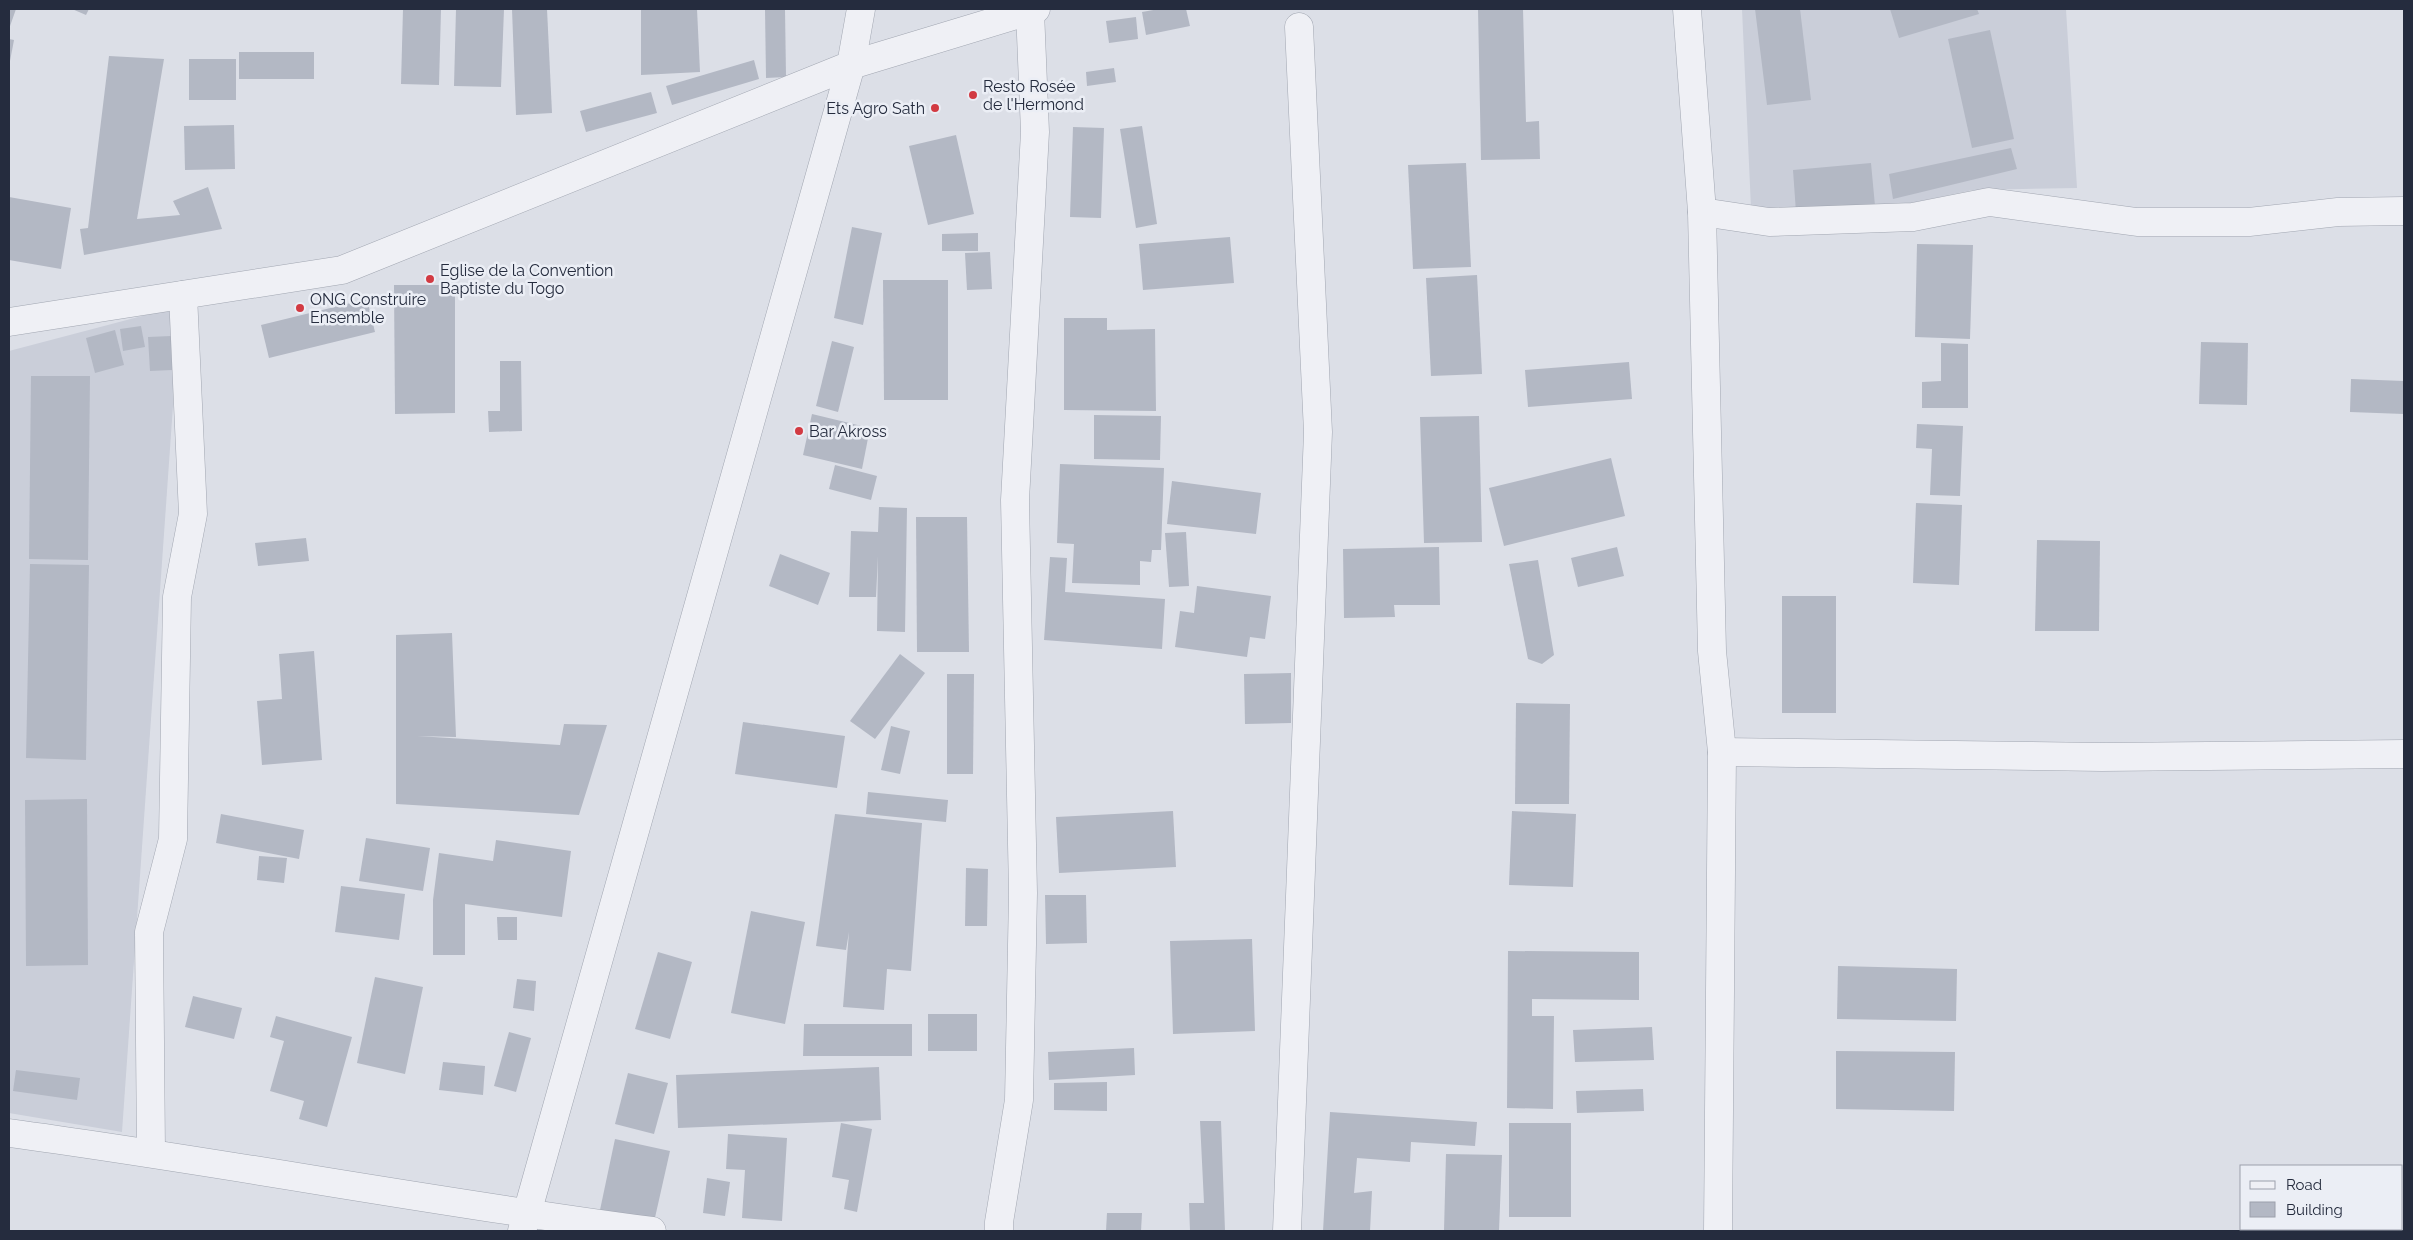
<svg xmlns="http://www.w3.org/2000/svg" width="2413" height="1240" font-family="Raleway,sans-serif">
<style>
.built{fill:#caced9}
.building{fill:#b3b8c4}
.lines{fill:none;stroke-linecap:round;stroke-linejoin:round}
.minor-casing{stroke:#a1a6b1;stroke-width:29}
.minor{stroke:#eff0f5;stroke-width:28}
.poi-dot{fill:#d23a42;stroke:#ebeef5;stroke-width:2}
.labels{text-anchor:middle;stroke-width:5;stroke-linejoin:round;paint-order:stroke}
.poi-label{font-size:16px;fill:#252c3e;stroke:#ebeef5;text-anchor:start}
</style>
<rect width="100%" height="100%" fill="#dcdfe7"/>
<g class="built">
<polygon points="1742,9 2066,9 2077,188 1973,190 1896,206 1831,214 1751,208"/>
<polygon points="180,306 122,1132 9,1113 9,351"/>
</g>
<g class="building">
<polygon points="9,9 16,9 9,29"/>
<polygon points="72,9 89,9 86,15"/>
<polygon points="403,9 441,9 439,85 401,84"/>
<polygon points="456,9 504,9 501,87 454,86"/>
<polygon points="512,9 547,9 552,113 516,115"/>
<polygon points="641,9 697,9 700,72 641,75"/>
<polygon points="765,9 785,9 786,77 766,78"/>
<polygon points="1159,9 1186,9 1190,26 1146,35 1142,12"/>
<polygon points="1478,9 1523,9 1526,122 1539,121 1540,159 1481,160"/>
<polygon points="1755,9 1800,9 1811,100 1767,105"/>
<polygon points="1890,9 1977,9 1979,14 1899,38"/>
<polygon points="1136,17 1138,39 1109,43 1106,21"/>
<polygon points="1990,30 2014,139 1972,148 1948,39"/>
<polygon points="9,39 14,40 10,61 9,61"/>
<rect x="239" y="52" width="75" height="27"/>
<polygon points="109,56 164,59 137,219 180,215 173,201 208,187 222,229 84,255 80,229 88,228"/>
<rect x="189" y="59" width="47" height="41"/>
<polygon points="754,60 759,79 672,105 666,86"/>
<polygon points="1114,68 1116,82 1087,86 1086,72"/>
<polygon points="651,92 657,113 586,132 580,111"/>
<polygon points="234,125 235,169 185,170 184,126"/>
<polygon points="1142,126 1157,224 1136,228 1120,129"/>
<polygon points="1073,127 1104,128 1101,218 1070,217"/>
<polygon points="956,135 974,214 928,225 909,146"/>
<polygon points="2011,148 2017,169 1893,199 1889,174"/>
<polygon points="1466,163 1471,267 1413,269 1408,165"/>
<polygon points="1871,163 1875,206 1796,212 1793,170"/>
<polygon points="9,197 71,208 61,269 9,260"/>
<polygon points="852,227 882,233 863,325 834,318"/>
<polygon points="978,233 978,251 942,251 942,234"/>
<polygon points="1230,237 1234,283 1143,290 1139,244"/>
<polygon points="1917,244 1973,245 1970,339 1915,337"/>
<polygon points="990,252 992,289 967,290 965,253"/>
<polygon points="1477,275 1482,374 1431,376 1426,278"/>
<polygon points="883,280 948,280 948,400 884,400"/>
<polygon points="394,285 455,285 455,413 395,414"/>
<polygon points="367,299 375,332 269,358 261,325"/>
<polygon points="1064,318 1107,318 1107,330 1155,329 1156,411 1064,410"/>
<polygon points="141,326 145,347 123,351 120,329"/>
<polygon points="115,330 124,365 95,373 86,338"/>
<polygon points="171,336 172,370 150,371 148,337"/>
<polygon points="832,341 854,347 838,412 816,406"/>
<polygon points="2201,342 2248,343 2247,405 2199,404"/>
<polygon points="1941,343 1968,344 1968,408 1922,408 1922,382 1941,381"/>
<polygon points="500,361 521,361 522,431 489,432 488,411 500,411"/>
<polygon points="1629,362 1632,399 1528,407 1525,370"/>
<polygon points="31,376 90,376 88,560 29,559"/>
<polygon points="2351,379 2404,381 2404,414 2350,412"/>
<polygon points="812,414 870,428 862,469 803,455"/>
<polygon points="1094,415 1161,416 1160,460 1094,459"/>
<polygon points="1479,416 1482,542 1424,543 1420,417"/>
<polygon points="1917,424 1963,426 1960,496 1930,495 1932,449 1916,448"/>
<polygon points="1611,458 1625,516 1504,546 1489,488"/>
<polygon points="1060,464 1164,468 1161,550 1152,550 1151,562 1140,561 1140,585 1072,583 1074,544 1057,543"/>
<polygon points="835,465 877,476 871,500 829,489"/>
<polygon points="1172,481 1261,493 1256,534 1167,524"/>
<polygon points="1916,503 1962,505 1959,585 1913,583"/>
<polygon points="879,507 907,508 905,632 877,631 878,556 876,597 849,597 851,531 878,532"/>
<polygon points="916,517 967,517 969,652 917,652"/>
<polygon points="1186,532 1189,586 1169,587 1165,533"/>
<polygon points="306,538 309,561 258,566 255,543"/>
<polygon points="2037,540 2100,541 2099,631 2035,631"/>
<polygon points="1439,547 1440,605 1394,605 1395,617 1344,618 1343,549"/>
<polygon points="1617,547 1624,576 1578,587 1571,558"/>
<polygon points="780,554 830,573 818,605 769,586"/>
<polygon points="1050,557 1067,558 1065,592 1165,599 1162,649 1044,640"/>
<polygon points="1538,560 1554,655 1542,664 1528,659 1509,564"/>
<polygon points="30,564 89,565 86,760 26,758"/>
<polygon points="1197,586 1271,596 1265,639 1250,637 1247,657 1175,647 1180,611 1194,613"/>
<rect x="1782" y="596" width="54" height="117"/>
<polygon points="452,633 456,737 417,736 560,745 564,724 607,725 579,815 396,804 396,635"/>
<polygon points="314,651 322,760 262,765 257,701 282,699 279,654"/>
<polygon points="900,654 925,673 875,739 850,721"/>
<polygon points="1291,673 1291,723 1245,724 1244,674"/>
<polygon points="947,674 974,674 973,774 947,774"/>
<polygon points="1516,703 1570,704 1569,804 1515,804"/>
<polygon points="743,722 845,736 837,788 735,774"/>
<polygon points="891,726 910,731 900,774 881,770"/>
<polygon points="868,792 948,800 946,822 866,814"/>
<polygon points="87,799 88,965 26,966 25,800"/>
<polygon points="1173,811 1176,867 1059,873 1056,817"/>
<polygon points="1512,811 1576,814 1573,887 1509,885"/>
<polygon points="221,814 304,830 299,859 216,843"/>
<polygon points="835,814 922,823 911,971 887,969 884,1010 843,1007 849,932 846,950 816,946"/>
<polygon points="366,838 430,848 423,891 359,881"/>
<polygon points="496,840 571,851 562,917 465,904 465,955 433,955 433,900 439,853 493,861"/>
<polygon points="259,856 287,858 284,883 257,880"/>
<polygon points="966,868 988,869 987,926 965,926"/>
<polygon points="341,886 405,894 399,940 335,932"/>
<polygon points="1045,895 1086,895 1087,943 1046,944"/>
<polygon points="751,911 805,922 785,1024 731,1013"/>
<polygon points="497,917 517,917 517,940 498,940"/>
<polygon points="1252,939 1255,1031 1173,1034 1170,941"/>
<polygon points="1508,951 1639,952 1639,1000 1532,999 1532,1016 1554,1016 1553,1109 1507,1108"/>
<polygon points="658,952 692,962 670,1039 635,1029"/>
<polygon points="1838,966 1957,969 1956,1021 1837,1019"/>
<polygon points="375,977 423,987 405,1074 357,1063"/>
<polygon points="517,979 536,981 534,1011 513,1008"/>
<polygon points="193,996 242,1008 234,1039 185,1027"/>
<rect x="928" y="1014" width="49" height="37"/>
<polygon points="276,1016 352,1037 327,1127 299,1119 304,1101 270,1091 284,1041 270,1037"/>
<polygon points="804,1024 912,1024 912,1056 803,1056"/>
<polygon points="1652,1027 1654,1060 1575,1062 1573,1030"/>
<polygon points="509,1032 531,1038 516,1092 494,1086"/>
<polygon points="1134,1048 1135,1075 1049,1080 1048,1052"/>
<polygon points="1836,1051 1955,1052 1954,1111 1836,1109"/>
<polygon points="443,1062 485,1066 483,1095 439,1090"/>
<polygon points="879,1067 881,1120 678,1128 676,1075"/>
<polygon points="16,1070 80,1078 77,1100 13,1091"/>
<polygon points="628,1073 668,1083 654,1134 615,1124"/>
<polygon points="1107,1082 1107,1111 1054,1110 1054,1083"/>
<polygon points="1643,1089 1644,1111 1577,1113 1576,1091"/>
<polygon points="1330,1112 1477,1122 1475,1146 1411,1142 1410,1162 1357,1158 1354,1193 1372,1191 1370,1231 1323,1231"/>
<polygon points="1200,1121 1221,1121 1225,1231 1190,1231 1189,1203 1204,1203"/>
<polygon points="841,1123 872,1129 857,1212 844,1209 849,1180 832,1177"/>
<rect x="1509" y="1123" width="62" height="94"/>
<polygon points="728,1134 787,1138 782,1221 742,1218 745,1170 726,1169"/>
<polygon points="615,1139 670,1151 654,1222 600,1210"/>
<polygon points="1446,1154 1502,1155 1499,1231 1444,1231"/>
<polygon points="707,1178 730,1182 725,1216 703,1213"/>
<polygon points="1107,1213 1142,1213 1141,1231 1106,1231"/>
</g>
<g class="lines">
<defs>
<g id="minor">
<polyline points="1687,9 1702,212 1712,651 1722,752 1718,1231"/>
<polyline points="1702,212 1769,222 1913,217 1989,202 2137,222 2249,222 2338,212 2404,211"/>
<polyline points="9,322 342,270 851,65 1036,9"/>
<polyline points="1722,752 2102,757 2404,754"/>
<path d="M 9,1133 C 224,1162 437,1203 652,1231"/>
<polyline points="151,1152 149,932 173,839 177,597 193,514 183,295"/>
<polyline points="522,1231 851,65 861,9"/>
<polyline points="999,1231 999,1222 1019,1100 1023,893 1015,500 1035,132 1030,11"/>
<polyline points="1287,1231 1318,432 1299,27"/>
</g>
</defs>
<use href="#minor" class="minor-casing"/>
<use href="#minor" class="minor"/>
</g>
<g class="poi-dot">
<circle cx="973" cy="95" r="5"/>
<circle cx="935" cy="108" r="5"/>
<circle cx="430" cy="279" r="5"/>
<circle cx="300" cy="308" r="5"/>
<circle cx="799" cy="431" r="5"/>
</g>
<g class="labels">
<g class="poi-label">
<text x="983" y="92">Resto Rosée<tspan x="983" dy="18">de l'Hermond</tspan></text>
<text x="925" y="114" text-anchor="end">Ets Agro Sath</text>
<text x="440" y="276">Eglise de la Convention<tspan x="440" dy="18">Baptiste du Togo</tspan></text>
<text x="310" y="305">ONG Construire<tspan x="310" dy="18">Ensemble</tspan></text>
<text x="809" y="437">Bar Akross</text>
</g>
</g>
<rect width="2413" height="1240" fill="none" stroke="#252c3e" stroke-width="20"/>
<rect x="2240" y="1165" width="162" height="65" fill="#ebeef5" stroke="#9ca0ac"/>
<rect x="2250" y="1181" width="25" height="8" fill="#eff0f5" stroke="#9ca0ac"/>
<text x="2286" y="1190" font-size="15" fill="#252c3e">Road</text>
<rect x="2250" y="1202" width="25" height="15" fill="#b3b8c4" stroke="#9ca0ac"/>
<text x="2286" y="1215" font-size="15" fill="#252c3e">Building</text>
</svg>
